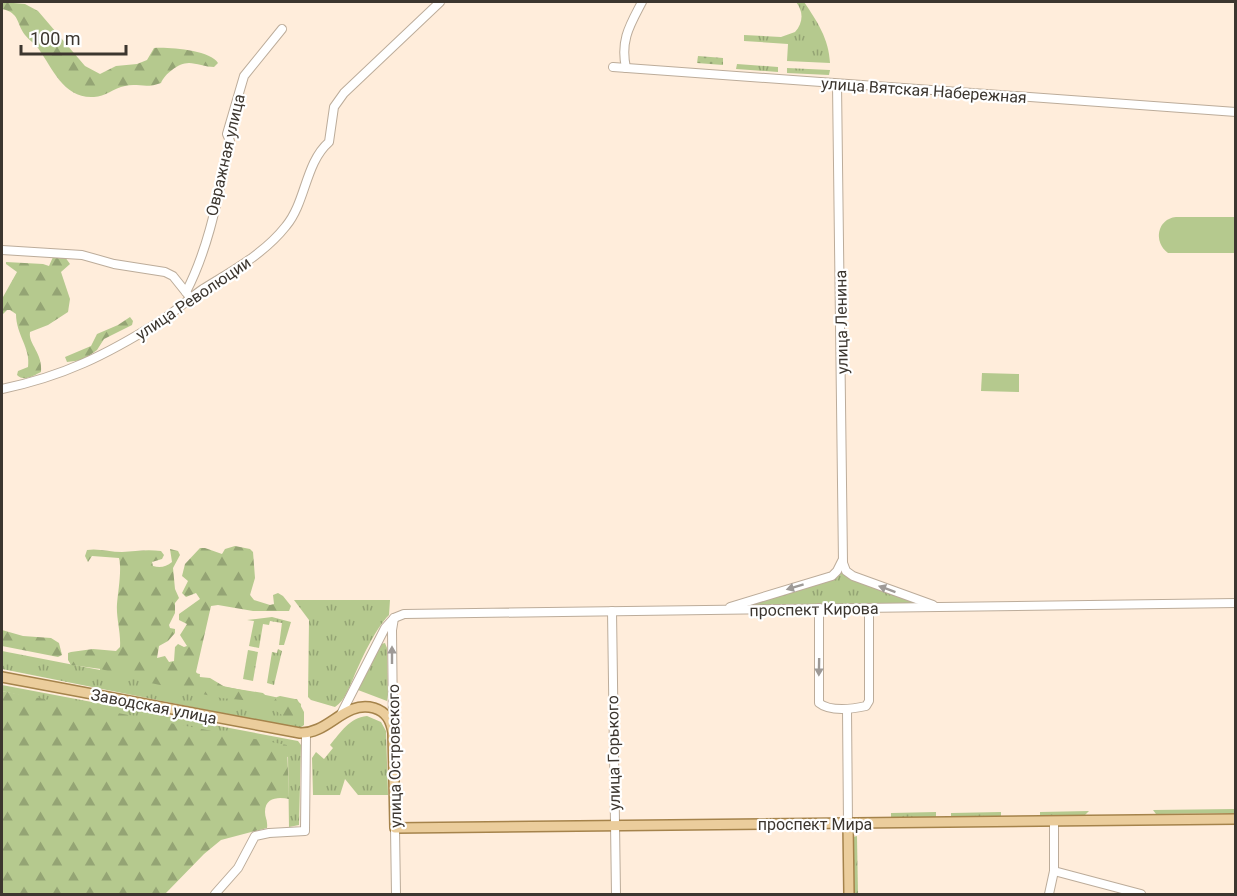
<svg xmlns="http://www.w3.org/2000/svg" width="1237" height="896" font-family="Roboto,sans-serif">
<style>
.grass{fill:url(#grass-tufts)}
.forest{fill:url(#forest-firs)}
.park{fill:url(#park-dots)}
.pitch{fill:#b5c98e}
.lines{fill:none;stroke-linecap:round;stroke-linejoin:round}
.minor-casing{stroke:#bcac9a;stroke-width:10}
.major-casing{stroke:#a5834b;stroke-width:12}
.minor{stroke:#fff;stroke-width:8}
.major{stroke:#ebcd9c;stroke-width:9}
.oneway{fill:#9e9a97}
.labels{text-anchor:middle;stroke-width:4.5;stroke-linejoin:round;paint-order:stroke}
.street-label{font-size:16px;fill:#3c362f;stroke:#fff}
</style>
<defs>
<pattern id="grass-tufts" width="24" height="20" patternUnits="userSpaceOnUse" patternTransform="scale(1.5)"><rect width="24" height="20" fill="#b5c98e"/><path d="M3 7l-1-3M5 7V3M7 7l1-3M15 17l-1-3M17 17v-4M19 17l1-3" fill="none" stroke="#94a474"/></pattern>
<pattern id="forest-firs" width="22" height="20" patternUnits="userSpaceOnUse" patternTransform="scale(1.5)"><rect width="22" height="20" fill="#b5c98e"/><path d="M5 1l3.5 6h-7zM16 11l3.5 6h-7z" fill="#94a474"/></pattern>
<pattern id="park-dots" width="8" height="8" patternUnits="userSpaceOnUse" patternTransform="scale(1.5)"><rect width="8" height="8" fill="#b5c98e"/><path d="M2 2h.1M6 6h.1" fill="none" stroke="#94a474" stroke-width="1.8" stroke-linecap="round"/></pattern>
</defs>
<rect width="100%" height="100%" fill="#ffeddb"/>
<g class="grass">
<path d="M 796,2 L 804,2 C 817,21 829,39 830,63 L 787,61 L 788,44 L 744,41 L 744,35 L 781,37 L 795,32 C 803,23 804,12 796,2 Z"/>
<polygon points="737,64 778,67 778,72 736,69"/>
<polygon points="787,68 830,70 829,75 787,73"/>
<polygon points="840,566 846,571 941,607 732,606 833,576"/>
<path d="M 294,600 L 390,600 L 389,615 C 375,629 361,660 353,679 C 348,690 345,700 335,707 L 311,700 L 308,697 L 309,620 Z"/>
<polygon points="272,617 291,622 284,645 279,645 282,623 270,621 269,625 263,624 259,648 249,646 254,621 247,620"/>
<polygon points="385,643 387,648 388,695 387,701 358,690 381,644"/>
<polygon points="278,649 282,651 274,685 267,683 272,652 277,653"/>
<polygon points="248,650 258,652 253,681 243,679"/>
<polygon points="2,651 100,670 101,660 113,657 200,674 199,681 289,700 297,699 304,712 304,725 300,728 282,725 2,669"/>
<polygon points="2,685 298,741 301,745 299,825 289,827 288,757 2,691"/>
<path d="M 367,716 L 381,722 L 386,731 L 388,795 L 358,795 L 345,779 L 340,795 L 313,795 L 312,758 L 316,752 L 324,759 L 333,748 L 330,745 C 341,732 349,718 367,716 Z"/>
<polygon points="1235,809 1235,813 1156,814 1153,810"/>
<polygon points="1089,811 1085,815 1040,816 1040,812"/>
<polygon points="936,812 936,818 891,818 891,813"/>
<polygon points="1001,812 1001,817 951,817 951,813"/>
<polygon points="857,836 858,894 853,894 853,837"/>
</g>
<g class="forest">
<path d="M 2,2 L 25,4 L 38,11 L 85,66 L 100,74 L 116,66 L 137,64 L 147,60 L 154,48 C 169,47 210,50 218,63 L 214,67 C 206,67 196,63 189,63 C 178,63 165,74 161,83 C 146,89 138,83 125,86 C 114,88 105,97 94,97 C 64,99 53,69 38,48 C 34,43 29,40 25,35 C 16,23 20,13 2,9 Z"/>
<path d="M 59,255 L 65,257 L 70,264 L 61,272 L 70,299 L 68,312 L 48,325 L 30,332 C 28,344 43,353 41,372 C 33,376 24,382 17,375 L 18,371 L 28,367 C 31,348 16,335 16,314 L 10,310 L 7,310 L 2,315 L 3,297 L 17,272 L 6,264 L 6,262 L 43,264 L 49,266 L 53,257 Z"/>
<polygon points="130,317 133,321 132,325 104,339 97,350 83,360 67,362 65,357 91,346 97,334 118,325"/>
<path d="M 235,546 L 250,549 L 253,552 L 255,578 L 250,595 L 254,600 L 270,605 L 274,604 L 273,595 L 278,593 L 283,596 L 291,606 L 289,611 L 253,611 L 218,605 L 211,606 L 196,672 L 200,677 L 210,678 L 225,687 L 263,693 L 265,695 L 265,700 L 263,702 L 221,698 L 146,682 L 101,669 L 71,665 L 68,660 L 68,653 L 71,652 L 93,649 L 116,651 L 120,647 C 121,632 116,618 117,604 C 118,592 122,569 119,558 L 92,556 L 88,562 L 85,556 L 87,550 C 98,548 110,552 122,552 C 135,551 148,549 161,551 L 164,555 L 162,559 L 152,562 L 153,566 C 160,568 166,567 172,562 L 170,549 L 178,551 L 180,555 L 173,568 L 175,589 L 179,598 L 175,603 L 175,613 L 169,625 L 170,628 L 175,629 L 175,633 L 168,641 L 159,646 L 157,658 L 165,656 L 169,662 L 174,661 L 175,647 L 178,644 L 184,647 L 187,646 L 180,635 L 187,624 L 179,620 L 179,614 L 200,599 L 196,593 L 186,597 L 182,593 L 188,581 L 182,576 L 185,564 L 200,548 L 205,548 L 222,554 L 225,549 Z"/>
<polygon points="2,630 23,636 51,638 59,643 62,655 58,657 2,646"/>
<path d="M 2,691 L 287,745 L 289,799 C 279,797 265,797 265,812 C 265,818 268,821 267,828 L 221,840 L 204,854 L 165,894 L 2,894 Z"/>
<polygon points="280,696 295,699 301,704 300,717 285,717 276,711 274,701 277,697"/>
</g>
<polygon class="park" points="698,56 723,58 723,65 697,63"/>
<g class="pitch">
<path d="M 1176,217 L 1235,217 L 1235,253 L 1168,253 C 1153,242 1157,219 1176,217 Z"/>
<polygon points="982,373 1019,374 1019,392 981,391"/>
</g>
<g class="lines">
<defs>
<g id="minor">
<polyline points="613,67 1236,112"/>
<path d="M 626,68 C 620,40 630,25 642,2"/>
<polyline points="837,84 843,563 846,571 853,576 933,605"/>
<polyline points="2,250 82,255 114,264 165,272 173,276 189,296"/>
<path d="M 186,292 C 210,246 219,191 230,141 L 227,134 L 244,76 L 282,29"/>
<path d="M 2,389 C 64,376 106,355 159,322 C 175,312 188,299 203,289 C 232,271 264,254 286,226 C 306,202 305,163 329,142 L 334,107 L 344,93 L 440,2"/>
<polyline points="730,607 832,576 837,571 842,561"/>
<path d="M 819,608 L 819,703 C 830,712 853,709 866,706 L 869,701 L 869,608"/>
<polyline points="612,611 616,894"/>
<polyline points="847,709 848,824"/>
<polyline points="341,714 385,628 394,618 404,614 1236,603"/>
<polyline points="393,726 392,630 394,618"/>
<polyline points="395,828 396,894"/>
<polyline points="1054,871 1141,894"/>
<polyline points="215,894 238,868 255,836 269,833 305,831 306,734"/>
<polyline points="1049,894 1054,871 1054,822"/>
</g>
<g id="major">
<path d="M 2,677 L 300,733 C 329,734 344,700 374,708 C 387,712 391,721 393,733 L 395,828 L 1236,819"/>
<polyline points="848,824 849,894"/>
</g>
</defs>
<use href="#minor" class="minor-casing"/>
<use href="#major" class="major-casing"/>
<use href="#minor" class="minor"/>
<use href="#major" class="major"/>
</g>
<defs><path id="oneway-solid" d="M-6-.8H1V-3.2L6.5 0L1 3.2V.8H-6Z" transform="scale(1.5)"/></defs>
<g class="oneway">
<use href="#oneway-solid" transform="translate(795 587) rotate(163)"/>
<use href="#oneway-solid" transform="translate(887 589) rotate(-160)"/>
<use href="#oneway-solid" transform="translate(392 655) rotate(-90)"/>
<use href="#oneway-solid" transform="translate(819 667) rotate(91)"/>
</g>
<g class="labels">
<g class="street-label">
<text transform="translate(924 90) rotate(4)" y="6">улица Вятская Набережная</text>
<text transform="translate(225 155) rotate(-77)" y="6">Овражная улица</text>
<text transform="translate(193 298) rotate(-34)" y="6">улица Революции</text>
<text transform="translate(841 322) rotate(-91)" y="6">улица Ленина</text>
<text transform="translate(814 609) rotate(-1)" y="6">проспект Кирова</text>
<text transform="translate(154 706) rotate(11)" y="6">Заводская улица</text>
<text transform="translate(613 753) rotate(-91)" y="6">улица Горького</text>
<text transform="translate(394 756) rotate(-91)" y="6">улица Островского</text>
<text x="815" y="830">проспект Мира</text>
</g>
</g>
<rect width="1237" height="896" fill="none" stroke="#3c362f" stroke-width="6"/>
<path d="M21 45v9h105v-9" fill="none" stroke="#3c362f" stroke-width="3"/>
<text x="30" y="45" font-size="18" fill="#3c362f" stroke="#ffffff" stroke-width="4.5" paint-order="stroke">100 m</text>
</svg>
